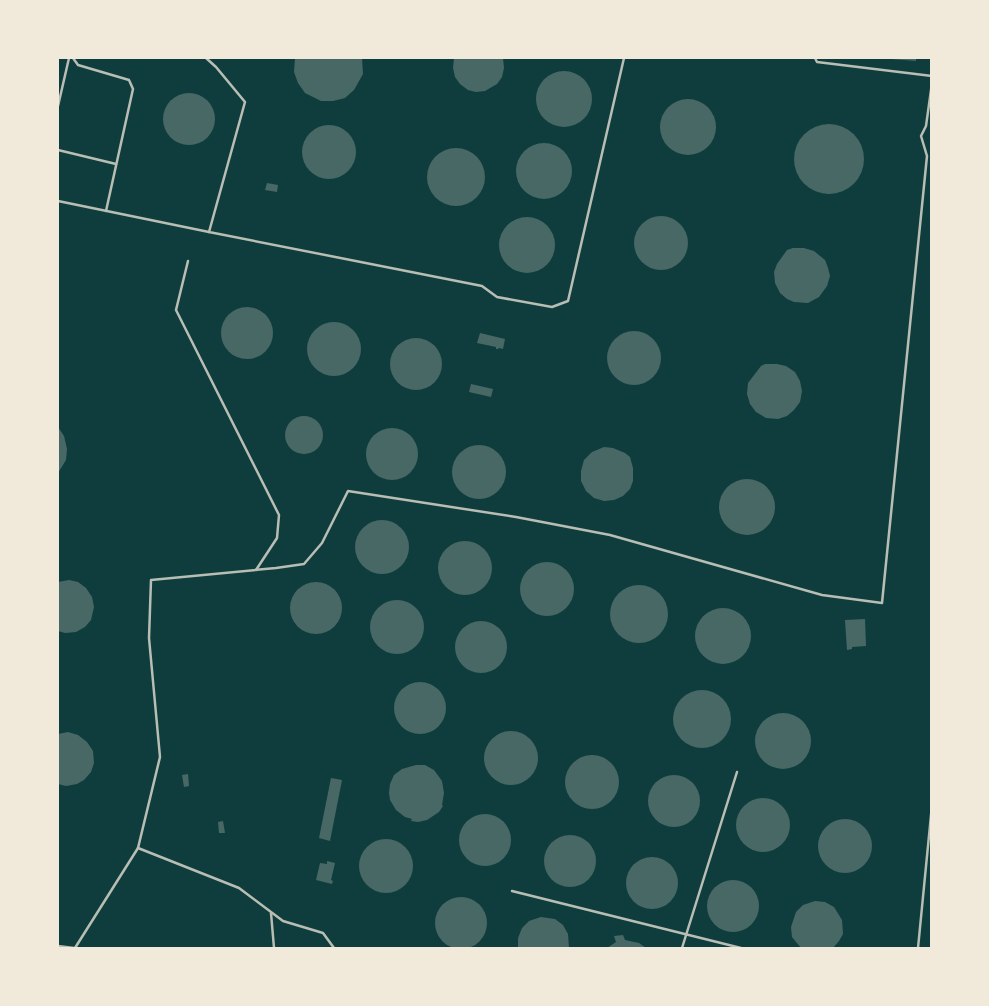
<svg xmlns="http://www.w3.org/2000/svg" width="989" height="1006" font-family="'Open Sans',sans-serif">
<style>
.building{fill:#486865}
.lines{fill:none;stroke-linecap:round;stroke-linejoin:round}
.service{stroke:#b8beb3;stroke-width:2.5}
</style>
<rect width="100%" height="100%" fill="#0f3d3e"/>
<g class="building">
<polygon points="295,58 362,58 363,74 354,90 345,98 333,101 321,101 305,93 298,83 294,72"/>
<polygon points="454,58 503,58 504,68 502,77 497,84 485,91 476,92 468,90 460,84 455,77 453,68"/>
<polygon points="891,58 916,58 916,61 891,59"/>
<circle cx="564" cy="99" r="28"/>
<circle cx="189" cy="119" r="26"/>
<circle cx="688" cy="127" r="28"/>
<circle cx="829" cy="159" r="35"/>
<circle cx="329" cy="152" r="27"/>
<circle cx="544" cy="171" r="28"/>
<circle cx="456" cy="177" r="29"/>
<polygon points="267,183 278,185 277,192 265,190"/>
<circle cx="661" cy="243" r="27"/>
<circle cx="527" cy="245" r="28"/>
<polygon points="793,248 804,248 814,251 825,260 828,268 830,276 827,286 819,297 808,303 794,302 787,299 780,293 775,283 774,272 777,264 787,250"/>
<circle cx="247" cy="333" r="26"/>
<circle cx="334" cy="349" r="27"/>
<circle cx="634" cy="358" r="27"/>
<polygon points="480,333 505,339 503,349 499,348 498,349 496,349 496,347 477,343"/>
<circle cx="416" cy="364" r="26"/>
<polygon points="765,364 777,364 786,366 795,372 800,381 802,391 800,402 794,410 787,416 778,419 766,418 756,412 750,404 747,394 748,383 761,366"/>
<polygon points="471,384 493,389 491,397 469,392"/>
<circle cx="304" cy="435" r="19"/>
<polygon points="58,427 64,436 67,449 66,460 58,473"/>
<circle cx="392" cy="454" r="26"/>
<circle cx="479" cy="472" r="27"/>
<polygon points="604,447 613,448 625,453 630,457 633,468 633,481 630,489 623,496 614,500 604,501 594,498 586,491 581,481 581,471 584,460 592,452"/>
<circle cx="747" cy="507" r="28"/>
<circle cx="382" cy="547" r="27"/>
<circle cx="465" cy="568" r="27"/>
<circle cx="547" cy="589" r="27"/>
<polygon points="69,580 78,582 86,588 92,597 94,607 91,620 85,627 76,632 65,633 58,631 58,582"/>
<circle cx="316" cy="608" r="26"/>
<circle cx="639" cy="614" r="29"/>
<circle cx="397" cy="627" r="27"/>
<circle cx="723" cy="636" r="28"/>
<polygon points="865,619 866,646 852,647 852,649 847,650 845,620"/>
<circle cx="481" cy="647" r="26"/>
<circle cx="420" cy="708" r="26"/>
<circle cx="702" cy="719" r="29"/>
<circle cx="783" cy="741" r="28"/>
<circle cx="511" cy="758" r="27"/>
<polygon points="68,732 78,735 87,742 93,751 94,763 91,772 84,780 77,784 66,786 58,784 58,734"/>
<circle cx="592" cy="782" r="27"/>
<polygon points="416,765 425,765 434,770 442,781 444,793 442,805 443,806 439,812 427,820 418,822 411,821 412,819 405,817 396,810 390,800 389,793 390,784 394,775 402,769"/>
<polygon points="188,774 189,786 184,787 182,775"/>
<circle cx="674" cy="801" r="26"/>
<polygon points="331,778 342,780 330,841 319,838"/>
<circle cx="763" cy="825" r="27"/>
<circle cx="485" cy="840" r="26"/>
<circle cx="845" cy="846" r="27"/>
<polygon points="223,821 225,833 219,833 218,822"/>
<circle cx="570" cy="861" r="26"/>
<circle cx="386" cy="866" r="27"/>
<circle cx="652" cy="883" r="26"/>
<polygon points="327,861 335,863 331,880 333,881 332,884 316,880 320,863 327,864"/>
<circle cx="733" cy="906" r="26"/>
<circle cx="461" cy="923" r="26"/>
<polygon points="815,901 825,902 834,907 842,920 843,934 839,941 833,948 801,948 792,937 791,927 796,912 803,905"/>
<polygon points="541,917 555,919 563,925 568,934 569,948 518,948 518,938 522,928 529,921"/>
<polygon points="623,935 625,940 639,943 646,948 607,948 616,942 614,936"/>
</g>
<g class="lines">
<g class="service">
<polyline points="73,58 78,65 129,80 133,89 106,211"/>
<polyline points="206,58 216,67 245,102 209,232 482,286 497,297 552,307 568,301 624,58"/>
<polyline points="815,58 817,62 932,76"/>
<polyline points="58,106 69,58"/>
<polyline points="58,150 116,164"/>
<polyline points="58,201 209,232"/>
<polyline points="188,261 176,310 279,515 277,538 256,570"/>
<polyline points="138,848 239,888 283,921 323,933 334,948"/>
<polyline points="512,891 741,948"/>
<polyline points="271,913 274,948"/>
<polyline points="58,946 74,948"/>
<polyline points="75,948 138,848 160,757 149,638 151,580 276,568 304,564 322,543 348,491 516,517 610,535 822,595 882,603 927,156 921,136 926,126 932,83"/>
<polyline points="682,948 737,772"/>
<polyline points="918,948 932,805"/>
</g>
</g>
<rect width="989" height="1006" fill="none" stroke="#f1e9da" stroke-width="118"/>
</svg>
